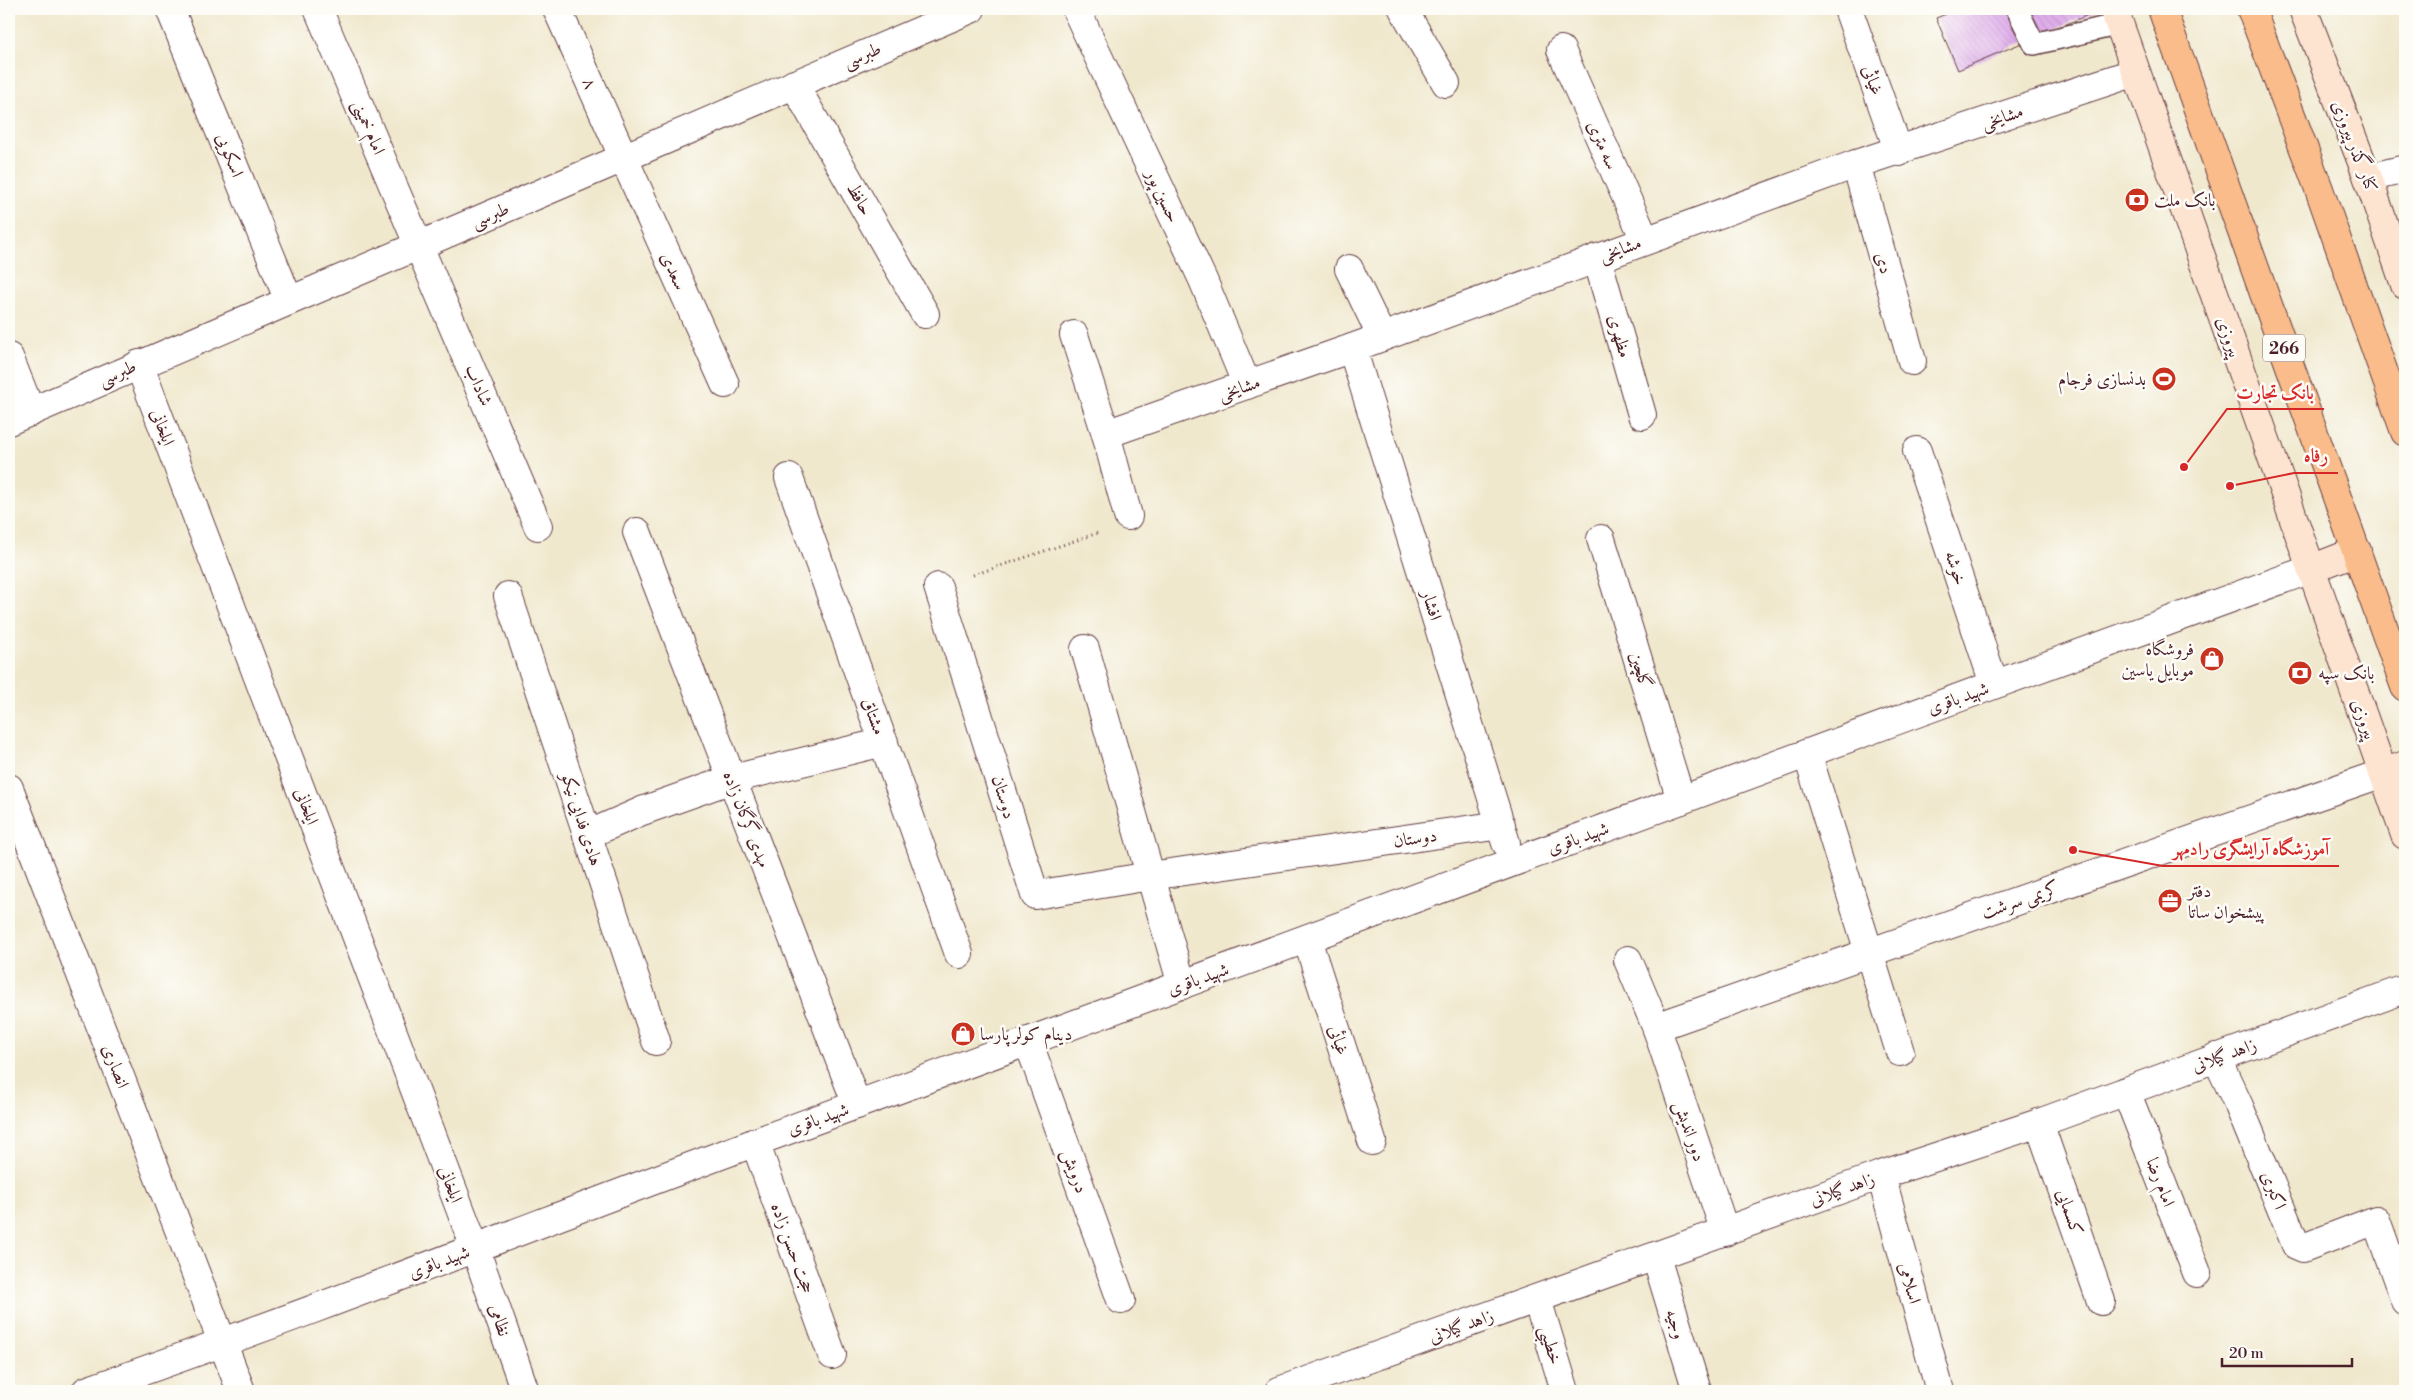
<svg xmlns="http://www.w3.org/2000/svg" width="2414" height="1400" font-family="'Libre Bodoni',Amiri,serif">
<style>
.building{fill:url(#building-back-hatch)}
.lines{fill:none;stroke-linecap:round;stroke-linejoin:round}
.lane-casing{stroke:#633d43;stroke-width:24}
.street-casing{stroke:#633d43;stroke-width:30}
.secondary-casing{stroke:#633d43;stroke-width:30}
.primary-casing{stroke:#633d43;stroke-width:30}
.path{stroke:#633d43;stroke-width:3;stroke-dasharray:1 4;stroke-linecap:butt}
.lane{stroke:#fff;stroke-width:21}
.street{stroke:#fff;stroke-width:28}
.secondary{stroke:#fde4d0;stroke-width:28}
.primary{stroke:#f9bc8a;stroke-width:28}
.labels{text-anchor:middle;stroke-width:5;stroke-linejoin:round;paint-order:stroke}
.shield{fill:#fdfcf7;stroke:#806168;stroke-width:1}
.shield-label{font-size:16px;font-weight:bold;fill:#4a1f2b}
.street-label{font-size:18px;fill:#4a1f2b;stroke:#fdfcf7}
.poi-label{font-size:18px;fill:#4a1f2b;stroke:#fdfcf7;text-anchor:start}
.leader{fill:none;stroke:#d62828;stroke-width:2}
.callout-dot{fill:#d62828;stroke:#fdfcf7;stroke-width:2}
.callout-label{font-size:19px;text-anchor:middle;font-weight:bold;fill:#d62828;stroke:#fdfcf7;stroke-width:5;stroke-linejoin:round;paint-order:stroke}
</style>
<defs>
<pattern id="building-back-hatch" width="6" height="6" patternUnits="userSpaceOnUse" patternTransform="scale(1.25)"><rect width="6" height="6" fill="#e0afed"/><path d="M-1 5l2 2M0 0l6 6M5-1l2 2" fill="none" stroke="#c296cb"/></pattern>
</defs>
<rect width="100%" height="100%" fill="#fdfcf7"/>
<filter id="ink" filterUnits="userSpaceOnUse"><feTurbulence type="fractalNoise" baseFrequency=".02" numOctaves="2"/><feDisplacementMap in="SourceGraphic" scale="10" xChannelSelector="R" yChannelSelector="G"/><feConvolveMatrix kernelMatrix="1 2 1 2 8 2 1 2 1" color-interpolation-filters="sRGB"/></filter>
<filter id="wash" filterUnits="userSpaceOnUse"><feTurbulence type="fractalNoise" baseFrequency=".0096" numOctaves="4" result="noise"/><feDisplacementMap in="SourceGraphic" scale="20" xChannelSelector="R" yChannelSelector="G"/><feGaussianBlur stdDeviation="1.12" result="paint"/><feColorMatrix in="noise" values="0 0 0 0 0 0 0 0 0 0 0 0 0 0 0 0 0 1.4 0 .05"/><feComposite in="paint" operator="in"/></filter>
<g filter="url(#wash)">
<rect width="100%" height="100%" fill="#f0e8cd"/>
<g id="blocks">
<polygon class="building" points="1959,9 2102,9 1958,70 1936,18"/>
</g>
</g>
<g filter="url(#ink)">
<use href="#blocks" fill-opacity="0" stroke="#633d43" stroke-width="1"/>
<g class="lines">
<defs>
<polyline id="lane" points="2017,9 2034,44 2120,24"/>
<g id="street">
<polyline points="170,9 289,301"/>
<polyline points="318,9 538,526"/>
<polyline points="557,9 725,384"/>
<polyline points="1076,9 1203,280 1247,385"/>
<polyline points="1403,9 1446,83"/>
<polyline points="1848,9 1899,152"/>
<polyline points="1561,50 1645,240"/>
<polyline points="794,84 925,314"/>
<polyline points="1856,164 1912,361"/>
<polyline points="2368,178 2405,169"/>
<polyline points="1597,258 1642,415"/>
<polyline points="1349,269 1382,337"/>
<polyline points="1074,335 1106,434 1128,516"/>
<polyline points="1352,348 1506,843"/>
<polyline points="9,357 31,412"/>
<polyline points="139,364 475,1248 525,1391"/>
<polyline points="9,421 971,9"/>
<polyline points="1106,434 1352,348 1856,164 2136,72"/>
<polyline points="1917,451 1994,684"/>
<polyline points="789,478 959,954"/>
<polyline points="637,532 857,1105"/>
<polyline points="1601,539 1681,800"/>
<polyline points="938,587 1035,895 1150,876 1501,825"/>
<polyline points="508,596 656,1041"/>
<polyline points="1085,649 1182,985"/>
<polyline points="1807,753 1900,1052"/>
<polyline points="9,788 241,1391"/>
<polyline points="587,835 642,811 732,779 884,742"/>
<polyline points="1307,939 1372,1141"/>
<polyline points="1628,960 1657,1029 1725,1232"/>
<polyline points="1657,1029 1662,1025 2383,773"/>
<polyline points="1028,1041 1121,1300"/>
<polyline points="2216,1057 2239,1106 2296,1245 2303,1248 2376,1220 2405,1301"/>
<polyline points="2126,1091 2197,1273"/>
<polyline points="2039,1123 2101,1301"/>
<polyline points="755,1142 832,1355"/>
<polyline points="1881,1175 1940,1391"/>
<polyline points="1656,1257 1697,1391"/>
<polyline points="1537,1299 1565,1391"/>
<path d="M 86,1391 C 311,1313 533,1225 756,1142 C 1274,949 1792,758 2311,569"/>
<polyline points="1279,1391 1881,1175 2039,1123 2405,989"/>
</g>
<g id="secondary">
<polyline points="2114,9 2405,835"/>
<polyline points="2303,9 2368,178 2405,285"/>
<polyline points="2311,569 2357,551"/>
<polyline points="2383,773 2405,765"/>
</g>
<g id="primary">
<polyline points="2162,9 2405,687"/>
<polyline points="2251,9 2319,189 2405,432"/>
</g>
</defs>
<use href="#lane" class="lane-casing"/>
<use href="#street" class="street-casing"/>
<use href="#secondary" class="secondary-casing"/>
<use href="#primary" class="primary-casing"/>
<polyline class="path" points="973,575 1098,533"/>
<use href="#lane" class="lane"/>
<use href="#street" class="street"/>
<use href="#secondary" class="secondary"/>
<use href="#primary" class="primary"/>
</g>
</g>
<defs>
<symbol id="bank-disc" viewBox="-11 -11 22 22"><circle r="9.5" fill="#c8321e" stroke="#fdfcf7"/><path d="M-6-4H6V4H-6ZM0-2.3a2.3 2.3 0 1 0 0 4.6a2.3 2.3 0 1 0 0-4.6Z" fill="#fff"/></symbol>
<symbol id="stadium-disc" viewBox="-11 -11 22 22"><circle r="9.5" fill="#c8321e" stroke="#fdfcf7"/><path d="M0-5a6.5 5 0 1 0 0 10a6.5 5 0 1 0 0-10ZM-3.5-1.8h7v3.6h-7Z" fill="#fff"/></symbol>
<symbol id="shop-disc" viewBox="-11 -11 22 22"><circle r="9.5" fill="#c8321e" stroke="#fdfcf7"/><path d="M-5-2.5h2.3a2.7 3.5 0 0 1 5.4 0H5L5.5 6h-11ZM-1.5-2.5h3a1.5 2.3 0 0 0-3 0Z" fill="#fff"/></symbol>
<symbol id="office-disc" viewBox="-11 -11 22 22"><circle r="9.5" fill="#c8321e" stroke="#fdfcf7"/><path d="M-6-3h4V-5.5h4V-3h4V5H-6ZM-1-4.5V-3h2v-1.5ZM-6 0V1H6V0Z" fill="#fff"/></symbol>
</defs>
<g fill-rule="evenodd">
<use href="#bank-disc" x="2123" y="186" width="28" height="28"/>
<use href="#stadium-disc" x="2150" y="365" width="28" height="28"/>
<use href="#shop-disc" x="2198" y="645" width="28" height="28"/>
<use href="#bank-disc" x="2286" y="659" width="28" height="28"/>
<use href="#office-disc" x="2156" y="887" width="28" height="28"/>
<use href="#shop-disc" x="949" y="1020" width="28" height="28"/>
</g>
<g class="labels">
<rect class="shield" x="2263" y="334.5" width="42" height="27" rx="4"/>
<g class="shield-label">
<text x="2284" y="354">266</text>
</g>
<g class="street-label">
<text transform="translate(862 55) rotate(-23)" y="6">طبرسی</text>
<text transform="translate(1873 80) rotate(70)" y="6">غیاثی</text>
<text transform="translate(590 83) rotate(66)" y="6">۸</text>
<text transform="translate(2002 117) rotate(-19)" y="6">مشایخی</text>
<text transform="translate(369 127) rotate(67)" y="6">امام خمینی</text>
<text transform="translate(1603 145) rotate(66)" y="6">سه متری</text>
<text transform="translate(2355 146) rotate(69)" y="6">کنار گذر پیروزی</text>
<text transform="translate(230 155) rotate(68)" y="6">اسکویی</text>
<text transform="translate(1163 196) rotate(65)" y="6">حسین پور</text>
<text transform="translate(860 199) rotate(60)" y="6">حافظ</text>
<text transform="translate(490 215) rotate(-23)" y="6">طبرسی</text>
<text transform="translate(1620 249) rotate(-20)" y="6">مشایخی</text>
<text transform="translate(1884 263) rotate(74)" y="6">دی</text>
<text transform="translate(674 271) rotate(66)" y="6">سعدی</text>
<text transform="translate(1620 336) rotate(74)" y="6">مظهری</text>
<text transform="translate(2229 337) rotate(71)" y="6">پیروزی</text>
<text transform="translate(117 373) rotate(-24)" y="6">طبرسی</text>
<text transform="translate(479 385) rotate(67)" y="6">شاداب</text>
<text transform="translate(1239 388) rotate(-19)" y="6">مشایخی</text>
<text transform="translate(163 427) rotate(69)" y="6">ایلخانی</text>
<text transform="translate(1956 568) rotate(72)" y="6">خوشه</text>
<text transform="translate(1432 605) rotate(73)" y="6">افشار</text>
<text transform="translate(1641 670) rotate(73)" y="6">گلچین</text>
<text transform="translate(1958 698) rotate(-20)" y="6">شهید باقری</text>
<text transform="translate(874 716) rotate(70)" y="6">مشتاق</text>
<text transform="translate(2364 719) rotate(70)" y="6">پیروزی</text>
<text transform="translate(1004 797) rotate(73)" y="6">دوستان</text>
<text transform="translate(307 806) rotate(69)" y="6">ایلخانی</text>
<text transform="translate(582 819) rotate(72)" y="6">هادی فدایی نیکو</text>
<text transform="translate(747 819) rotate(69)" y="6">مهدی گرگان زاده</text>
<text transform="translate(1415 838) rotate(-8)" y="6">دوستان</text>
<text transform="translate(1578 838) rotate(-20)" y="6">شهید باقری</text>
<text transform="translate(2020 900) rotate(-19)" y="6">کریمی سرشت</text>
<text transform="translate(1198 979) rotate(-20)" y="6">شهید باقری</text>
<text transform="translate(1339 1040) rotate(72)" y="6">غیائی</text>
<text transform="translate(2224 1055) rotate(-20)" y="6">زاهد گیلانی</text>
<text transform="translate(116 1066) rotate(69)" y="6">انصاری</text>
<text transform="translate(818 1119) rotate(-20)" y="6">شهید باقری</text>
<text transform="translate(1690 1131) rotate(71)" y="6">دور اندیش</text>
<text transform="translate(1075 1171) rotate(70)" y="6">درویش</text>
<text transform="translate(2161 1182) rotate(69)" y="6">امام رضا</text>
<text transform="translate(451 1184) rotate(69)" y="6">ایلخانی</text>
<text transform="translate(1842 1189) rotate(-20)" y="6">زاهد گیلانی</text>
<text transform="translate(2274 1190) rotate(68)" y="6">اکبری</text>
<text transform="translate(2070 1212) rotate(71)" y="6">کسمایی</text>
<text transform="translate(793 1248) rotate(70)" y="6">حجت حسن زاده</text>
<text transform="translate(439 1262) rotate(-21)" y="6">شهید باقری</text>
<text transform="translate(1910 1283) rotate(75)" y="6">اسلامی</text>
<text transform="translate(500 1320) rotate(71)" y="6">نظامی</text>
<text transform="translate(1676 1324) rotate(73)" y="6">وجیه</text>
<text transform="translate(1461 1326) rotate(-20)" y="6">زاهد گیلانی</text>
<text transform="translate(1551 1345) rotate(74)" y="6">خطیبی</text>
</g>
<g class="poi-label">
<text x="2154" y="206">بانک ملت</text>
<text x="2146" y="385" text-anchor="end">بدنسازی فرجام</text>
<text x="2194" y="655" text-anchor="end">فروشگاه<tspan x="2194" dy="21">موبایل یاسین</tspan></text>
<text x="2318" y="679">بانک سپه</text>
<text x="2188" y="897">دفتر<tspan x="2188" dy="21">پیشخوان ساتا</tspan></text>
<text x="980" y="1040">دینام کولر پارسا</text>
</g>
</g>
<path class="leader" d="M2184 467L2227 409H2324M2230 486L2294 473H2338M2073 850L2163 866H2339"/>
<g class="callout-dot">
<circle cx="2184" cy="467" r="5"/>
<circle cx="2230" cy="486" r="5"/>
<circle cx="2073" cy="850" r="5"/>
</g>
<g class="callout-label">
<text x="2275" y="399">بانک تجارت</text>
<text x="2316" y="462">رفاه</text>
<text x="2251" y="855">آموزشگاه آرایشگری رادمهر</text>
</g>
<rect width="2414" height="1400" fill="none" stroke="#fdfcf7" stroke-width="30"/>
<path d="M2222 1358v8h130v-8" fill="none" stroke="#4a1f2b" stroke-width="2.5"/>
<text x="2229" y="1358" font-size="15" fill="#4a1f2b" stroke="#fdfcf7" stroke-width="4" paint-order="stroke">20 m</text>
</svg>
